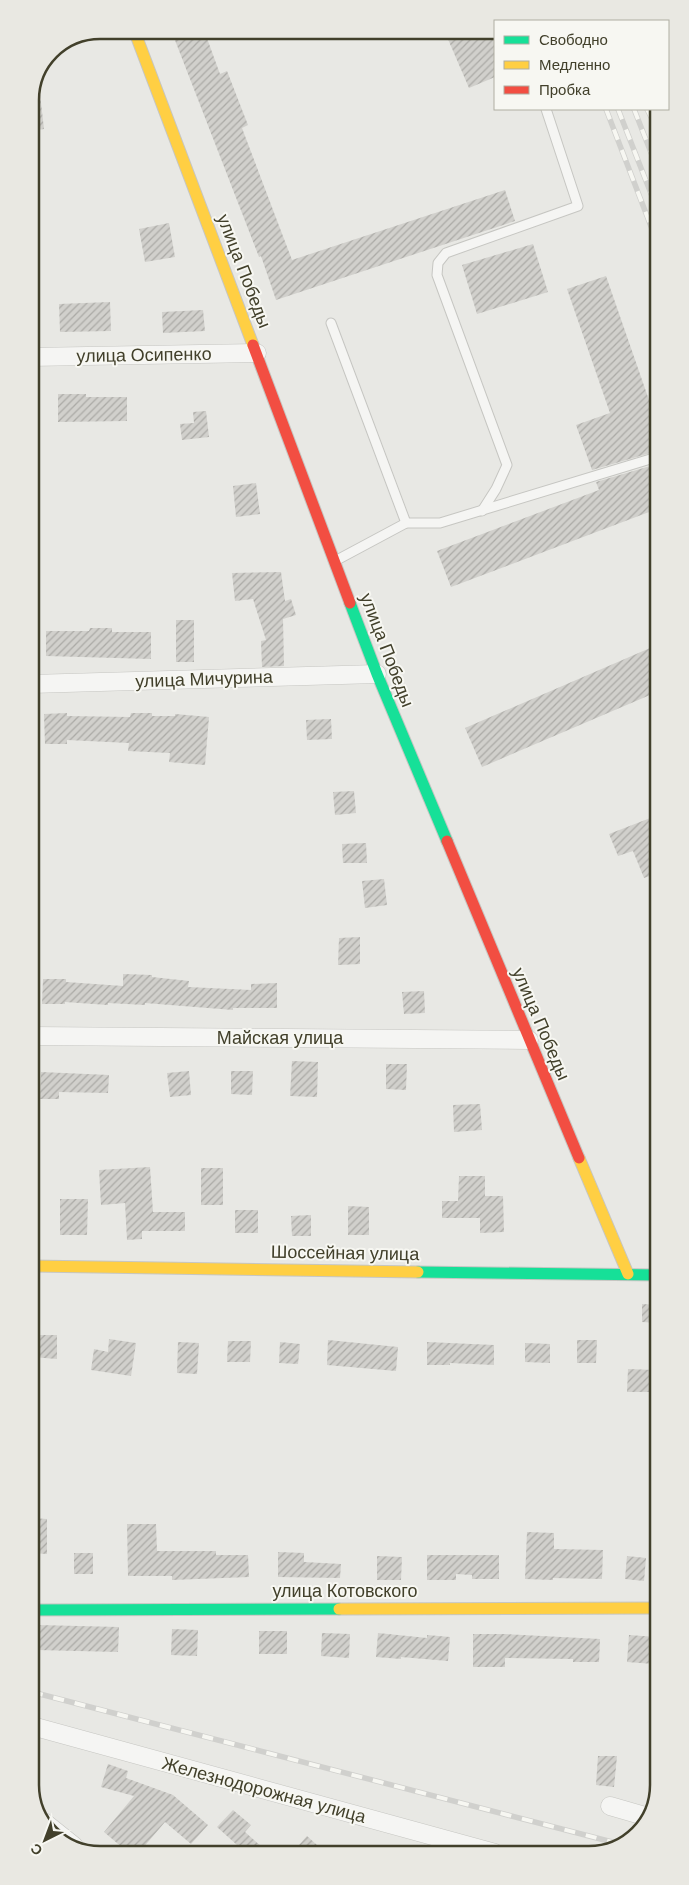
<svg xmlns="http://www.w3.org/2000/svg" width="689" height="1885" font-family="'DM Sans',sans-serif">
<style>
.building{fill:url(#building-hatch)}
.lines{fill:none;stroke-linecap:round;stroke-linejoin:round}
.lane-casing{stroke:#c6c6c2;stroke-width:11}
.street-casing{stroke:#c6c6c2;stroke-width:19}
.fast-casing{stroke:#c6c6c2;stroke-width:13}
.slow-casing{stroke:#c6c6c2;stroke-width:13}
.jam-casing{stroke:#c6c6c2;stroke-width:13}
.lane{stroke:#f5f5f3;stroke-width:9}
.street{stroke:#f5f5f3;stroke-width:18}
.fast{stroke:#16e098;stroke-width:11}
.slow{stroke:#ffcf43;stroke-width:11}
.jam{stroke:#f24e42;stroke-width:11}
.rail-casing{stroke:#d0d0cd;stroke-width:5.5}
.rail{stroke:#f7f7f2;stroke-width:4;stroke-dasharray:11;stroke-linecap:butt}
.labels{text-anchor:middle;stroke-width:4;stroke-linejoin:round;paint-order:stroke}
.street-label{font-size:18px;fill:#42402b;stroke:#f7f7f2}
.rim{fill:none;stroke:#42402b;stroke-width:2.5}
</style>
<defs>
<pattern id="building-hatch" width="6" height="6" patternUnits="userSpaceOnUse" patternTransform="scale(1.25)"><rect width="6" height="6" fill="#d1d0cc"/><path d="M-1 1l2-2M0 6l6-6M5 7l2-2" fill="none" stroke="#abaaa6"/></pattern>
</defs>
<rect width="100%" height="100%" fill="#e8e8e4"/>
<g class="building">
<polygon points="171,30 204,30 220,74 227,71 248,125 242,128 292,260 505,190 515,221 276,300 261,256 259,257"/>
<polygon points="444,30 495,30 495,77 469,88"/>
<polygon points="35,85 39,85 44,129 30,131 30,96"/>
<polygon points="169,223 175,257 145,262 139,229"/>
<polygon points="533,244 548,292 477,314 462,265"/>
<polygon points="606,276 649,400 657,397 657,451 592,470 576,425 610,413 567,289"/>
<polygon points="110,302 111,331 60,332 59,304"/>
<polygon points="203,310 205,331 163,333 162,312"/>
<polygon points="58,394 86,394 86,397 127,397 127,421 58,422"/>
<polygon points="206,411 209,437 182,440 180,424 194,423 193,412"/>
<polygon points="657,464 657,509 451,587 437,551 599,490 596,482"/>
<polygon points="256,483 260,514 236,517 233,486"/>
<polygon points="281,572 285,601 291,599 296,615 283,619 284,666 262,667 261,641 266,640 253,599 235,601 232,573"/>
<rect x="176" y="620" width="18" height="42"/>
<polygon points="90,628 112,628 112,632 151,632 151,659 46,656 46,631 89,631"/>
<polygon points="657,645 657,692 482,767 465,728"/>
<polygon points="67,713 67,716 130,717 131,713 152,713 152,716 175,716 175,714 209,717 205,765 169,762 170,753 128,751 129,743 67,740 67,744 45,744 44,714"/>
<polygon points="331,719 332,739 307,740 306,720"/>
<polygon points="354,791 356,813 335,815 333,792"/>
<polygon points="658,815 658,873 644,878 633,851 618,856 609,834"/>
<polygon points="366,843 367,863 343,863 342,844"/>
<polygon points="384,879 387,905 365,908 362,881"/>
<polygon points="360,937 360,964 338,965 339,938"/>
<polygon points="123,974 152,975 152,977 189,981 188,987 251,990 251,984 277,983 277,1008 233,1008 233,1010 145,1003 145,1005 108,1003 108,1005 65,1002 65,1004 42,1004 43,979 66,979 66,982 123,986"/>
<polygon points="424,991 425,1013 404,1014 402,992"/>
<polygon points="292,1061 318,1062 317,1097 290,1096"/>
<polygon points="386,1064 407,1064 406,1090 386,1089"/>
<polygon points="189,1071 191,1095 170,1097 167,1073"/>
<polygon points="231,1071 253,1071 252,1095 231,1094"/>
<polygon points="41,1072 109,1075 108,1093 59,1092 59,1099 40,1099"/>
<polygon points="480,1104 482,1130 454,1132 453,1105"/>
<polygon points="150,1167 153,1212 185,1212 185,1231 142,1231 142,1239 127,1240 125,1203 101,1205 99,1170"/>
<rect x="201" y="1168" width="22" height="37"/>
<polygon points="459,1176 485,1176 485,1196 503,1196 504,1232 480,1233 480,1218 442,1218 442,1201 458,1201"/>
<polygon points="60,1199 88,1199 87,1235 60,1235"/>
<polygon points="348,1206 369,1207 369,1235 348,1235"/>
<rect x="235" y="1210" width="23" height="23"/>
<polygon points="311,1215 311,1236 292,1236 291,1216"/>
<polygon points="642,1304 658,1305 658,1323 642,1322"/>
<polygon points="32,1335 57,1335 57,1359 32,1357"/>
<polygon points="109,1339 136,1343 131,1376 91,1370 94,1349 108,1352"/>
<polygon points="328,1340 398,1347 396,1371 327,1365"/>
<polygon points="577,1340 597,1340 596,1363 577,1363"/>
<polygon points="228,1341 251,1341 250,1362 227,1362"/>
<polygon points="178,1342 199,1343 197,1374 177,1373"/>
<polygon points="280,1342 300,1344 298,1364 279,1363"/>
<polygon points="427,1342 494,1345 494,1365 450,1363 450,1365 427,1365"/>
<polygon points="525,1343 550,1344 550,1363 525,1362"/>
<polygon points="628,1369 654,1370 654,1392 627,1392"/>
<polygon points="32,1518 47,1519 47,1554 32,1553"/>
<polygon points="127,1524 156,1524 157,1551 216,1551 216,1555 248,1555 249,1577 172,1580 172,1576 128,1576"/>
<polygon points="527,1532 554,1533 554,1549 603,1550 602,1579 553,1578 553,1580 525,1579"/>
<polygon points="278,1552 304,1553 304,1562 341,1564 340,1578 278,1577"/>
<rect x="74" y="1553" width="19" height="21"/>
<polygon points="427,1555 499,1555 499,1579 472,1579 472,1575 456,1574 456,1580 427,1580"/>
<polygon points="377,1556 402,1557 401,1580 377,1580"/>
<polygon points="627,1556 646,1558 644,1581 625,1579"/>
<polygon points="38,1625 119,1627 118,1652 37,1650"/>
<polygon points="172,1629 198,1630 197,1656 171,1655"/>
<rect x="259" y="1631" width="28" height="23"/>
<polygon points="322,1633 350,1634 349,1658 321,1656"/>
<polygon points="378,1633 427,1638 427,1635 450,1637 448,1661 401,1657 401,1659 376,1657"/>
<polygon points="473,1634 505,1634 600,1639 599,1662 573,1662 573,1659 505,1658 505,1667 473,1667"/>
<polygon points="629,1635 656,1637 654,1664 627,1662"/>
<polygon points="598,1756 617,1756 614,1787 596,1785"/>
<polygon points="108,1764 128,1771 126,1778 173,1795 208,1825 191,1844 165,1822 137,1855 131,1855 104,1832 134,1796 101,1787"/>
<polygon points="233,1810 251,1825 245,1832 270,1854 247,1854 217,1827"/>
<polygon points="307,1836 327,1854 291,1854"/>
</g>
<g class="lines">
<defs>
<g id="lane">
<polyline points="331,323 406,523"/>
<polyline points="482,511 496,489 507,465 437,275 438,263 446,253 578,206 546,109"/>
<polyline points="335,561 406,523 440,523 657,457"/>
</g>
<g id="street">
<polyline points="30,357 257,353"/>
<polyline points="31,684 377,674"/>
<polyline points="31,1036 529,1040"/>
<polyline points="32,1726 495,1853"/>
<polyline points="610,1806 648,1817"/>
<polyline points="44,1822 74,1846"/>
</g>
<g id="fast">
<polyline points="350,603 377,674 447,841"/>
<polyline points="418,1272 658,1275"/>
<polyline points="32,1610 339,1609"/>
</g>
<g id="slow">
<polyline points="134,30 253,345"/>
<polyline points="579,1158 628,1274"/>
<polyline points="32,1266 418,1272"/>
<polyline points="339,1609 659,1608"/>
</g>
<g id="jam">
<polyline points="253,345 350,603"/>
<polyline points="447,841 579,1158"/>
</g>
</defs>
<use href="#lane" class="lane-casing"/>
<use href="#street" class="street-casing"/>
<use href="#fast" class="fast-casing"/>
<use href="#slow" class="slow-casing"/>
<use href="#jam" class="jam-casing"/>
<use href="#lane" class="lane"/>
<use href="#street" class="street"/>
<use href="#fast" class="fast"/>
<use href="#slow" class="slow"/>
<use href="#jam" class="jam"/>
<defs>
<g id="rail">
<polyline points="606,109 657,242"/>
<polyline points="618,109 657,209"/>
<polyline points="634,109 657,168"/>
<polyline points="647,109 657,129"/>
<polyline points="32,1692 620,1844"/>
</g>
</defs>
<use href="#rail" class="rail-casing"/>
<use href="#rail" class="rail"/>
</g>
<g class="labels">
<g class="street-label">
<text transform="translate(244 271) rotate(69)" y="6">улица Победы</text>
<text transform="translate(144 355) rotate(-1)" y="6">улица Осипенко</text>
<text transform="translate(387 650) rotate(69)" y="6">улица Победы</text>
<text transform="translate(204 679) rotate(-2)" y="6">улица Мичурина</text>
<text transform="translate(541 1024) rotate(67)" y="6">улица Победы</text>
<text x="280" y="1044">Майская улица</text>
<text transform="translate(345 1253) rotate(1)" y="6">Шоссейная улица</text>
<text x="345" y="1597">улица Котовского</text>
<text transform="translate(264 1790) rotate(15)" y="6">Железнодорожная улица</text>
</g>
</g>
<path d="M0 0H689V1885H0ZM100 39H589A61 61 0 0 1 650 100V1785A61 61 0 0 1 589 1846H100A61 61 0 0 1 39 1785V100A61 61 0 0 1 100 39Z" fill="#e9e8e2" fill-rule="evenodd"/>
<path class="rim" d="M100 39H589A61 61 0 0 1 650 100V1785A61 61 0 0 1 589 1846H100A61 61 0 0 1 39 1785V100A61 61 0 0 1 100 39Z"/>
<rect x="494" y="20" width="175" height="90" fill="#f7f7f2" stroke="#afaea2"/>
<rect x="504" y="36" width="25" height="8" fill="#16e098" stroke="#afaea2"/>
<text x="539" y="45" font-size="15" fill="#42402b">Свободно</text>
<rect x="504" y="61" width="25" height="8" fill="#ffcf43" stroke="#afaea2"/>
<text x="539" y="70" font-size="15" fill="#42402b">Медленно</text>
<rect x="504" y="86" width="25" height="8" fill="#f24e42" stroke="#afaea2"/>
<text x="539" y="95" font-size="15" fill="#42402b">Пробка</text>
<g transform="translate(45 1840) rotate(222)" stroke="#f7f7f2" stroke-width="4" paint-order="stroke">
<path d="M0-4L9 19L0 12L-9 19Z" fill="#42402b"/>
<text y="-8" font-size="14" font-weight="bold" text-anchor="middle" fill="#42402b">С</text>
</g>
</svg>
